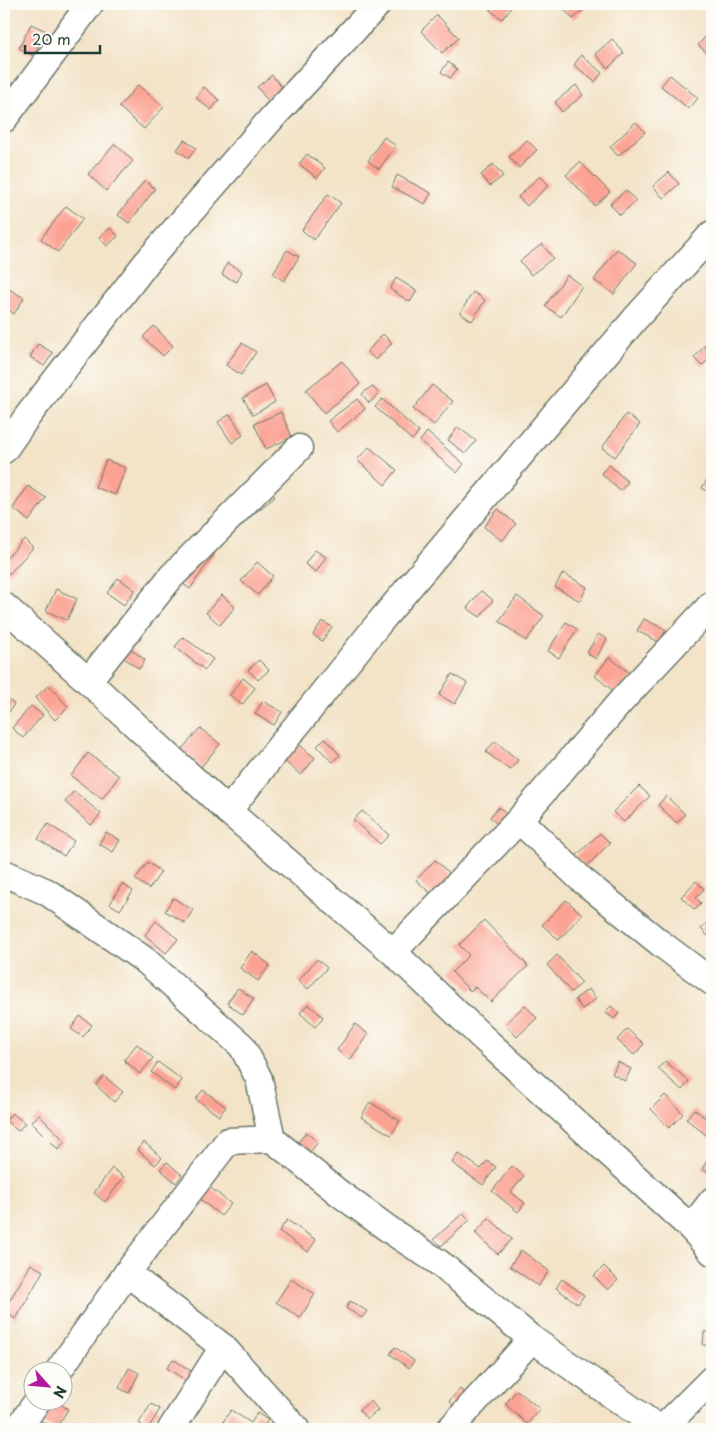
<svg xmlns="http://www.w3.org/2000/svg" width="716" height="1433" font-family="'Playpen Sans',sans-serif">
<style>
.building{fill:#fba293}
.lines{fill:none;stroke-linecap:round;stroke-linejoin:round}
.minor-casing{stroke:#697767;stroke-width:29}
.minor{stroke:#fff;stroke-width:26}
</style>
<rect width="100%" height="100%" fill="#fdfcf7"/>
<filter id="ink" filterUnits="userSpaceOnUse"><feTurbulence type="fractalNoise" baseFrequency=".02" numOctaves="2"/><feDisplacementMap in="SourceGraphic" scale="10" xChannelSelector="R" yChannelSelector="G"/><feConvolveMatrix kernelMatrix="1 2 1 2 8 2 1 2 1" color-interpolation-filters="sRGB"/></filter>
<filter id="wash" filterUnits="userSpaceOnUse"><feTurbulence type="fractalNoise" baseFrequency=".0096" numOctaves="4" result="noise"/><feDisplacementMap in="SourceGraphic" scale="20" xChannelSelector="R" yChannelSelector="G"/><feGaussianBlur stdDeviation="1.12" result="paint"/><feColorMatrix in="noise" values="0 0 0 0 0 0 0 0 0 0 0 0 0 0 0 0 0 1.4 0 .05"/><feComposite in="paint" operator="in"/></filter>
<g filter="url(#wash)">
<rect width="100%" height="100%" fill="#f3e3c7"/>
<g id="blocks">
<g class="building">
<polygon points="494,4 514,4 502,19 490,10"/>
<polygon points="559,4 590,4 573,19"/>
<polygon points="437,15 459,38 442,53 421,31"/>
<polygon points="31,24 46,31 34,56 19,48"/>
<polygon points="712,29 712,50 708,54 698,45"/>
<polygon points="612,39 624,53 608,68 595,54"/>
<polygon points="581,55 602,73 595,82 574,65"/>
<polygon points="448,62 457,69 450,78 441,72"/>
<polygon points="272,75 284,90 269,102 257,87"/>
<polygon points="670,75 698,98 689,109 661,86"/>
<polygon points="138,85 164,107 144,129 119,107"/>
<polygon points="576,85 583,95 562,112 555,102"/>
<polygon points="204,87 219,100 211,110 196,98"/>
<polygon points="636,122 645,132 618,156 610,147"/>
<polygon points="384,137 396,146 379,169 368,161"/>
<polygon points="184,140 196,148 189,158 177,150"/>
<polygon points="527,140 537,150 519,168 509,157"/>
<polygon points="115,144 133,161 106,191 88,174"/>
<polygon points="307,154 325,168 317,178 299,164"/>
<polygon points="580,162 610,192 595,206 566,175"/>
<polygon points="493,164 503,176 490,186 481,175"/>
<polygon points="669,172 679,184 663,198 653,186"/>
<polygon points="397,175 431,193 425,204 392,187"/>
<polygon points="540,176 549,185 527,206 518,197"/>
<polygon points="145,180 155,189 129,223 118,215"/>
<polygon points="626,190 636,201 620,215 610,204"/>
<polygon points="328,194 341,203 314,240 302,230"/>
<polygon points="66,206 83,219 58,252 41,239"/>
<polygon points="110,228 118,236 107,246 99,237"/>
<polygon points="542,244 553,258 531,275 520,261"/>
<polygon points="617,249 637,263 614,294 594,280"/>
<polygon points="287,250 299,257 284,281 273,274"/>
<polygon points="227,263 242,271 237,282 222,275"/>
<polygon points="567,275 582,286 561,317 545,306"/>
<polygon points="396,278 417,291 410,302 390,289"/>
<polygon points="4,286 24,298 14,314 4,307"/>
<polygon points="473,292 485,300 472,321 460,313"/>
<polygon points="154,326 173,346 163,356 143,337"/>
<polygon points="383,334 392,343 376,360 367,352"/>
<polygon points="709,341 712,344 712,356 702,366 694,358"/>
<polygon points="242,343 256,352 241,375 226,365"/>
<polygon points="38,344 53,353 44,366 30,357"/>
<polygon points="342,361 360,384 324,413 306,390"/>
<polygon points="266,385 275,402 253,415 243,398"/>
<polygon points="432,385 453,401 434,425 413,409"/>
<polygon points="372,386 379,394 369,403 362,394"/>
<polygon points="357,399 365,409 337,432 328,421"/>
<polygon points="382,399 419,432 412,440 375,407"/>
<polygon points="281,412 292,437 266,449 254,424"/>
<polygon points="230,414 243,435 232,443 218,422"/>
<polygon points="626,414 640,424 615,457 602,448"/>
<polygon points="458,427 476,441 465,454 448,440"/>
<polygon points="427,432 464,464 457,473 420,441"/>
<polygon points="369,447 397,470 385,485 357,460"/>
<polygon points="106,460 126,468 115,495 95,487"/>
<polygon points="609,465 628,482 620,491 601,473"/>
<polygon points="709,476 712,478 712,494 702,488"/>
<polygon points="28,486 46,498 29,521 13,508"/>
<polygon points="268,487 275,497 256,512 249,502"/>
<polygon points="498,509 516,524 502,541 484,527"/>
<polygon points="24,539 33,548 9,574 4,569 4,561"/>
<polygon points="204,545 215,553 190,589 179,581"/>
<polygon points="315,550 326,557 316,572 305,564"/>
<polygon points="257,562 273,576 258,595 241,581"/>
<polygon points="563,573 587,587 580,601 555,587"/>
<polygon points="118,578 135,590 124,605 107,593"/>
<polygon points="56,589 77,599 67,620 46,611"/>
<polygon points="481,591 493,600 480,617 467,608"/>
<polygon points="222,595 235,607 220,625 206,613"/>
<polygon points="517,596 544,616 526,641 499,621"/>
<polygon points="644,619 666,630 659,642 637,631"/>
<polygon points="322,621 332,627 322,641 313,635"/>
<polygon points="566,622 577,629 559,658 548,651"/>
<polygon points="598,634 607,639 596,659 587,653"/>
<polygon points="183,637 213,659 205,670 175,647"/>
<polygon points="123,643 145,660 139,669 116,652"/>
<polygon points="609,657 632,675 617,694 595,676"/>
<polygon points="259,660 269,670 258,680 248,670"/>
<polygon points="452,674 467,683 455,704 439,695"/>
<polygon points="243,678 255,688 242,705 230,695"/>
<polygon points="49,685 68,707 55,720 35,698"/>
<polygon points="4,696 14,704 7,715 4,712"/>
<polygon points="263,701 282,712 274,725 255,714"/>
<polygon points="31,706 43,715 23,738 12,728"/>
<polygon points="200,728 220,744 201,767 181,750"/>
<polygon points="325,738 340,755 332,762 317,746"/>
<polygon points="294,740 315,758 301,775 279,757"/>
<polygon points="495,741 518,760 510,770 486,752"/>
<polygon points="88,753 119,776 102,799 71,776"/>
<polygon points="639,786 650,796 624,822 613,812"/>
<polygon points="74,791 101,814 91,825 65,802"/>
<polygon points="666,796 685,814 677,823 658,805"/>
<polygon points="499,807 516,823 506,833 490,817"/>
<polygon points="362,811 389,835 380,844 353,820"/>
<polygon points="48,824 74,841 64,856 38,839"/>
<polygon points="106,832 120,840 113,852 99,844"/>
<polygon points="600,833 610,843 586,867 576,856"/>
<polygon points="435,860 457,880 438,900 416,880"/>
<polygon points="148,862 161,872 149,889 135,879"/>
<polygon points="696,881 704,889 696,898 701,903 695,910 681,897"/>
<polygon points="122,884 133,891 120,910 110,904"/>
<polygon points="173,898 193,910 185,923 165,911"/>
<polygon points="566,900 582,914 559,940 542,925"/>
<polygon points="712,917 712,940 701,929"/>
<polygon points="484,920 528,966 491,1002 475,987 470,991 452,972 469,955 459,945"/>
<polygon points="156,921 178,939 166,953 145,935"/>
<polygon points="252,951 270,965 258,981 240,968"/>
<polygon points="557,955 582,983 571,992 547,965"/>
<polygon points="317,959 327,968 308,989 298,981"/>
<polygon points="238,988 254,999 243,1015 227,1003"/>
<polygon points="589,989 596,999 582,1009 575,999"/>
<polygon points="308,1004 323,1017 315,1027 300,1013"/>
<polygon points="525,1005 537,1018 517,1037 505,1024"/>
<polygon points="611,1006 619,1013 614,1019 605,1012"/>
<polygon points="80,1016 92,1025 83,1037 71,1029"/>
<polygon points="355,1024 368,1034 350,1060 337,1050"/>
<polygon points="627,1029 644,1044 634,1055 617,1040"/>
<polygon points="137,1044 153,1058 140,1074 124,1060"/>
<polygon points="665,1061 689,1081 682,1090 658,1069"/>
<polygon points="158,1062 182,1080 175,1090 151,1072"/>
<polygon points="618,1062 631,1069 625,1081 612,1074"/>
<polygon points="104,1076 123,1092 114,1102 96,1085"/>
<polygon points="203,1090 226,1107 219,1116 196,1099"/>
<polygon points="665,1095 683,1114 669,1128 651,1109"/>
<polygon points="370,1102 400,1121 391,1135 361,1117"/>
<polygon points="694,1109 712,1123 712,1137 711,1139 686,1119"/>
<polygon points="12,1113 25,1123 18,1131 6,1121"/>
<polygon points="39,1115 65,1141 58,1149 31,1122"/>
<polygon points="306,1132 318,1142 307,1156 295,1147"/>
<polygon points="144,1142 162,1158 155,1165 138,1150"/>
<polygon points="712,1152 712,1175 702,1169"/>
<polygon points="458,1153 481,1169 487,1161 496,1167 483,1185 452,1163"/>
<polygon points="167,1162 182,1175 176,1183 160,1169"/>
<polygon points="512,1166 524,1176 511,1192 525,1203 518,1212 492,1191"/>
<polygon points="112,1168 124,1177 105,1202 94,1193"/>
<polygon points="205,1183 231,1204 221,1216 195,1195"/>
<polygon points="463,1213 470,1220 441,1246 434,1239"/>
<polygon points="489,1218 512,1239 498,1254 475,1233"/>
<polygon points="287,1220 316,1240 308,1252 279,1231"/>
<polygon points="521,1250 549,1271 538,1286 510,1266"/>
<polygon points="31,1264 43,1271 16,1319 4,1312 4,1310"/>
<polygon points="604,1266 618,1280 608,1290 594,1276"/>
<polygon points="291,1279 315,1294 300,1318 276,1302"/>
<polygon points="562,1279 584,1295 578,1304 556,1288"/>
<polygon points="350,1301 367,1311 362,1318 346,1308"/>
<polygon points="704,1332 712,1332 712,1345 703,1345"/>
<polygon points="395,1347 414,1361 409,1368 390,1354"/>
<polygon points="173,1359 197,1375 191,1384 167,1368"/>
<polygon points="129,1368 139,1373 129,1393 119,1388"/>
<polygon points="460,1389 470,1398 458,1410 449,1401"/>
<polygon points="517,1390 540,1409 527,1424 505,1404"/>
<polygon points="48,1400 53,1400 68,1409 56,1429 37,1419"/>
<polygon points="371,1401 378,1410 367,1419 359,1410"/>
<polygon points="151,1404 160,1409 148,1429 139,1423"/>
<polygon points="231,1410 251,1423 257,1413 268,1420 262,1429 235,1429 223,1422"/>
</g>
</g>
</g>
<g filter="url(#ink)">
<use href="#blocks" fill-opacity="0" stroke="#697767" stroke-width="1"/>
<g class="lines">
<defs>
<g id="minor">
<polyline points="4,119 90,4"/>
<polyline points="4,450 27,417 147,262 271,119 378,4"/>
<polyline points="4,606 88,681 228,811 393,952 481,1036 691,1228 712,1252"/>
<polyline points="88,681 171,577 299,448"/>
<polyline points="228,811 379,623 635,319 712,234"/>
<polyline points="519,820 582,880 660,943 712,982"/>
<polyline points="4,873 47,892 146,961 242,1046 259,1079 272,1139 339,1193 394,1233 438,1262 532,1339 660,1429"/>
<polyline points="393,952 519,820 623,699 712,604"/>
<polyline points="691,1228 712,1201"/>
<polyline points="127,1273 223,1347 296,1429"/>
<polyline points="59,1370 127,1273 228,1141 272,1139"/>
<polyline points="18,1429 38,1400"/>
<polyline points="171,1429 223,1347"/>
<polyline points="450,1429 532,1339"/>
<polyline points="662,1429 712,1379"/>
</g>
</defs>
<use href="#minor" class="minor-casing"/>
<use href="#minor" class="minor"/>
</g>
</g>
<rect width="716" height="1433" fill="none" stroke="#fdfcf7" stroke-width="20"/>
<g transform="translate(48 1386) rotate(117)"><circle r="24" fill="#fdfcf7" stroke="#a4b0a9"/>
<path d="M0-4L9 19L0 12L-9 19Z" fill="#b5179e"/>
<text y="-8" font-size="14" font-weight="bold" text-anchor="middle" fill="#1f3d34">N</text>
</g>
<path d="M25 45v8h75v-8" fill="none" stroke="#1f3d34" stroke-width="2.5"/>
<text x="32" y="45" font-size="15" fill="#1f3d34" stroke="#fdfcf7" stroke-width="4" paint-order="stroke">20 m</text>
</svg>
